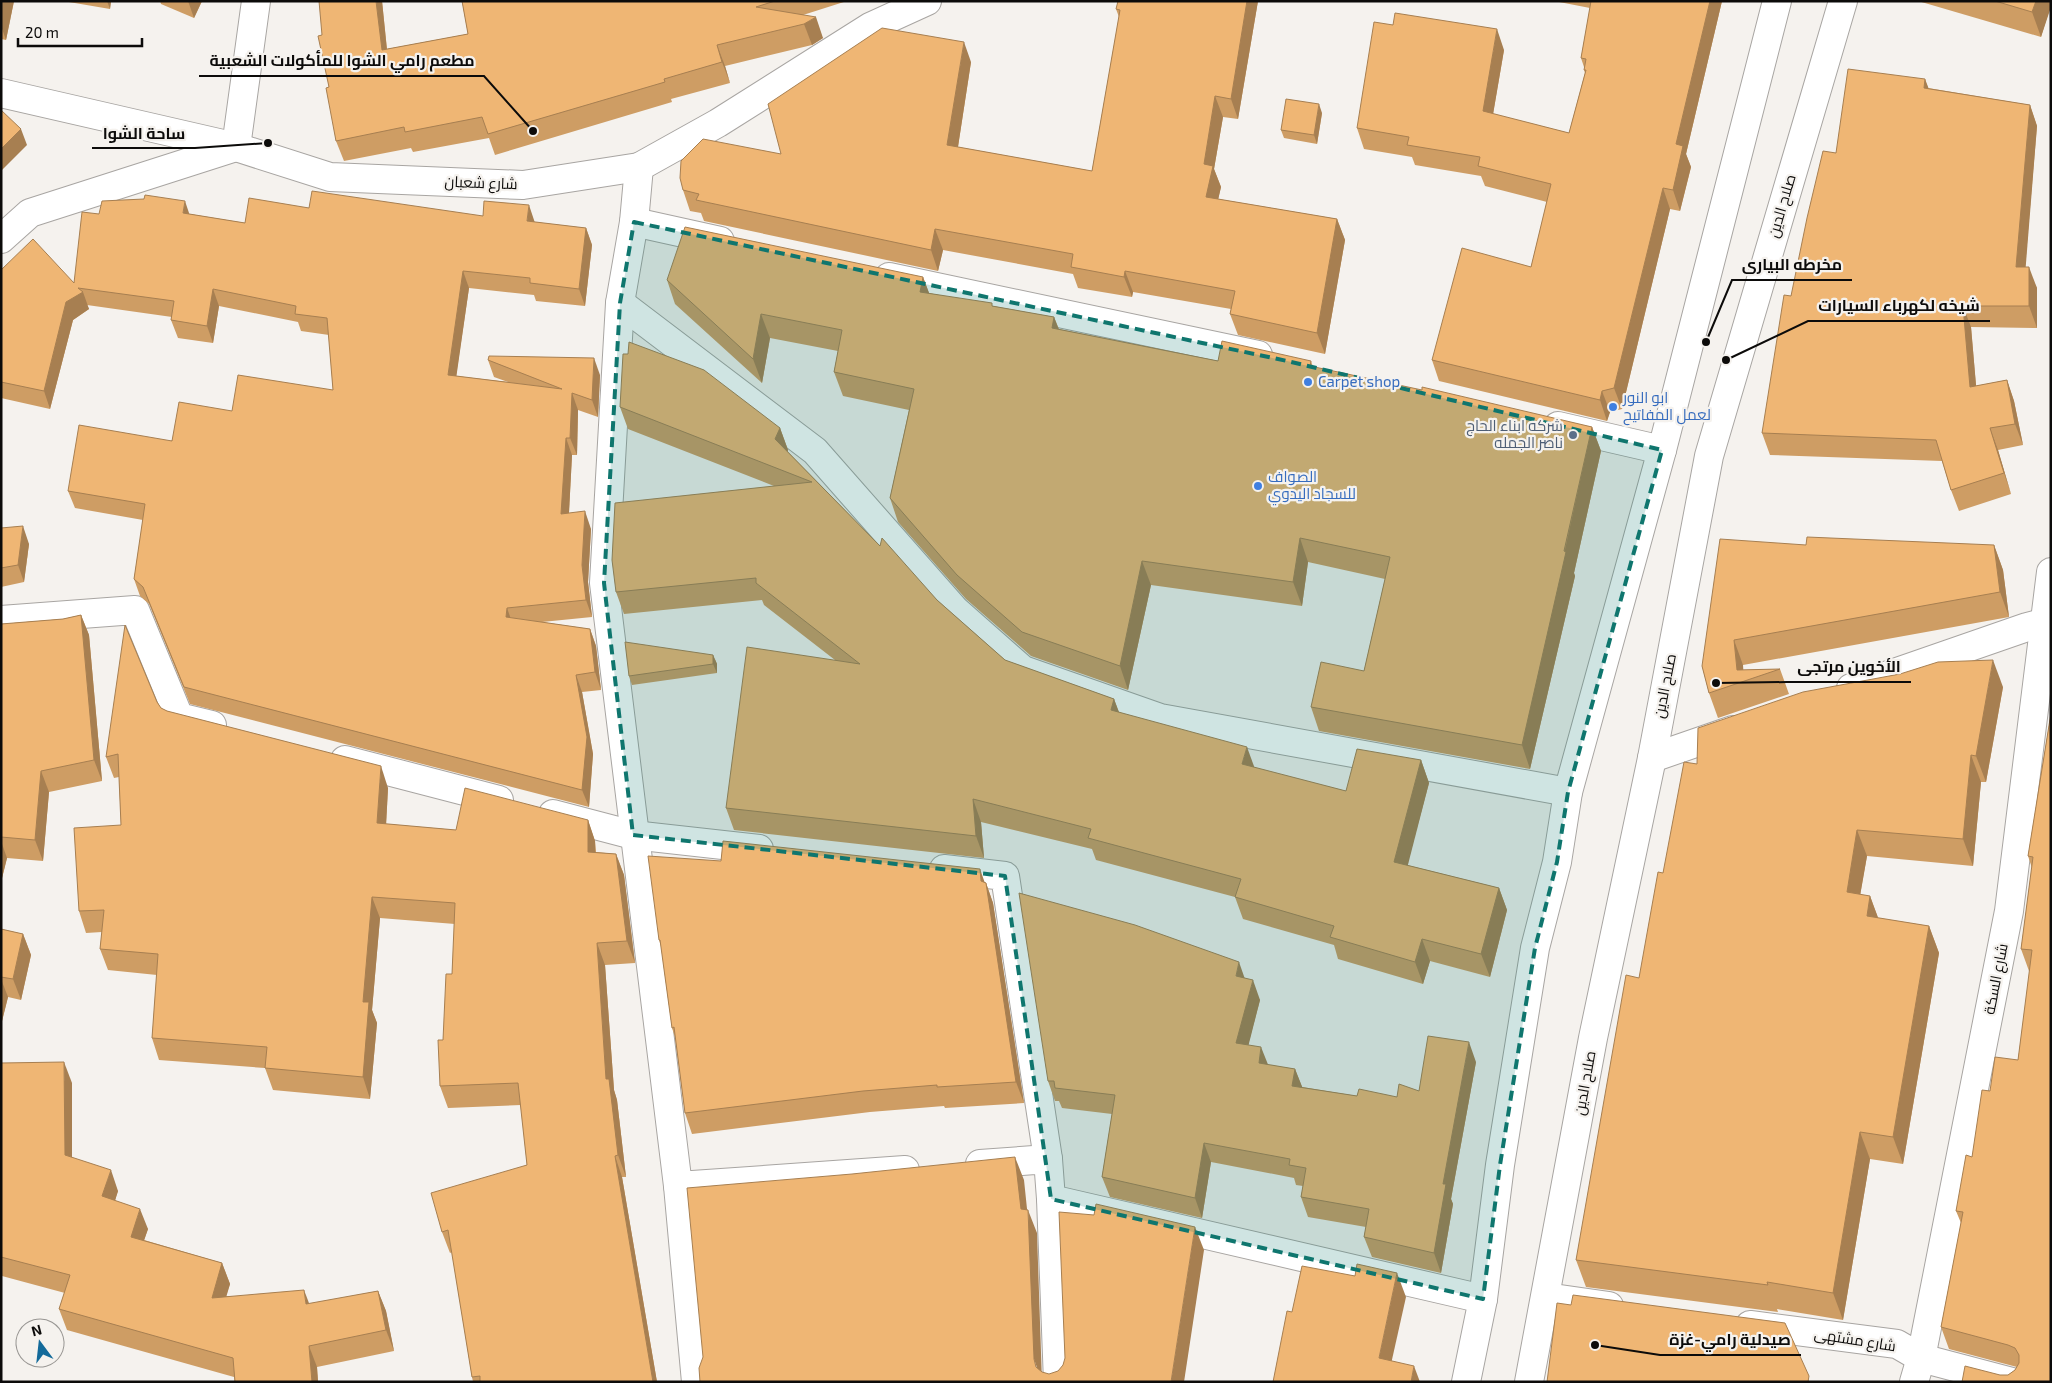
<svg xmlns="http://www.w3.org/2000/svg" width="2052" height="1383" font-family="'Exo 2',Cairo,sans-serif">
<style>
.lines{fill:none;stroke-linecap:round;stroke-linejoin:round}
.minor-casing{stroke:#a8a5a2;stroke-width:30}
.trunk-casing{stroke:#a8a5a2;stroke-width:30}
.minor{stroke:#fff;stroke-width:28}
.trunk{stroke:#fff;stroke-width:28}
.wall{fill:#ce9d64}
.shaded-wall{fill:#a77f51}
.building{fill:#efb674;stroke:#a77f51}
.marked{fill:#0f766e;fill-opacity:0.2;stroke:#0f766e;stroke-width:4;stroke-dasharray:10 6;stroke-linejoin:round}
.shop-dot{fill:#3f7fe0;stroke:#f5f2ee;stroke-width:2}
.service-dot{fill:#5c6f8a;stroke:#f5f2ee;stroke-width:2}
.labels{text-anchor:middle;stroke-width:4.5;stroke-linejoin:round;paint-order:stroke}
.street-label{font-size:15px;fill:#0c0b0a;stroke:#f5f2ee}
.shop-label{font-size:15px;fill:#366cbe;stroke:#f5f2ee;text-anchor:start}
.service-label{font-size:15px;fill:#4e5e75;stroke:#f5f2ee;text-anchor:end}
.leader{fill:none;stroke:#0c0b0a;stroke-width:2}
.callout-dot{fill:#0c0b0a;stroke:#f5f2ee;stroke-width:2}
.callout-label{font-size:16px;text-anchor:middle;font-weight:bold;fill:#0c0b0a;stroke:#f5f2ee;stroke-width:4.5;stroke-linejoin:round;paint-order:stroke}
</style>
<rect width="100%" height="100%" fill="#f5f2ee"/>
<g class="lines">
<defs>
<g id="minor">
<polyline points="1,93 236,147 330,177 523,185 639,167 718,123 870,27 927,1"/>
<polyline points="639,167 634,222 620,303 604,583 678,1186 905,1170"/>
<polyline points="634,222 720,241"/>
<polyline points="1,239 30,213 236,147 256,1"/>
<polyline points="889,277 1258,355"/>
<polyline points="620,303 815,451 955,610 1023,670 1160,718 1568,792"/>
<polyline points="1558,426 1662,450"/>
<polyline points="1,620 135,610 179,717 212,725"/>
<polyline points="1851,688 2027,627 2051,621"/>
<polyline points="1652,758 1733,730"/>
<polyline points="345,760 499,800"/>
<polyline points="553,814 633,835 759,849"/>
<polyline points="944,869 1005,876 1048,1159"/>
<polyline points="980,1164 1048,1159 1051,1199 1483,1299"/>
<polyline points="678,1186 696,1382"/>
<polyline points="1051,1199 1058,1382"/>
<polyline points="1546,1297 1609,1306"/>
<polyline points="1750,1325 1897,1344 1921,1358 2012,1382"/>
<polyline points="1914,1382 1921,1358 2009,911 2051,572"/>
</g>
<g id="trunk">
<polyline points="1466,1382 1483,1299 1500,1165 1535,948 1557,862 1568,792 1662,450 1777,1"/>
<polyline points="1529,1382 1593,1038 1652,758 1709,456 1843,1"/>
</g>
</defs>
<use href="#minor" class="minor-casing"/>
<use href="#trunk" class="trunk-casing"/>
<use href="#minor" class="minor"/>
<use href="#trunk" class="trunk"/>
</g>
<g class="wall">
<polygon points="1,1 14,1 6,40 1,39"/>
<polygon points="63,1 111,1 110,9"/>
<polygon points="160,1 202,1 194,18 161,4"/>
<polygon points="382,1 387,49 468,34 462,1 847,1 803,15 823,38 812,45 725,66 730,83 671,99 672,102 495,155 489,138 413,152 411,148 344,161 336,141 322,35"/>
<polygon points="1258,1 1238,119 1223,117 1214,169 1221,187 1218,199 1337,219 1345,240 1325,354 1238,335 1230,314 1231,309 1133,292 1132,297 1078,288 1073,274 943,250 938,271 704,221 701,213 690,211 683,190 781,154 971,62 958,147 1092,171 1119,17 1116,9"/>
<polygon points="1554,1 1722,1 1686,154 1691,167 1680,211 1670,209 1622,409 1610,412 1607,421 1439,381 1432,360 1531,267 1547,202 1485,186 1481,176 1415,165 1412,157 1364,149 1357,128 1504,50 1493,114 1569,133 1585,73 1584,70 1584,67 1581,58 1590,8"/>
<polygon points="1918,1 2050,1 2051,4 2041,37"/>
<polygon points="1925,79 1928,88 2030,105 2037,126 2025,267 2037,288 2037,328 1971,327 1976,386 2007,380 2014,401 2023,445 1998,450 2011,494 1959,511 1951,490 1942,461 1770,455 1762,433 1791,296 1836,153"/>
<polygon points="1322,113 1317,144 1284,138 1281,130"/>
<polygon points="309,208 483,216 586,228 592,245 585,306 536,301 534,295 469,288 456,376 508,382 494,377 488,360 600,375 598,417 578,410 577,455 572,455 569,513 591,529 588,582 592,617 542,622 590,629 596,646 601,690 582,692 593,754 589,807 190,704 149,604 140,596 134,579 143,520 75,508 68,491 232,411 333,390 329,335 301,331 298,322 219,306 213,343 178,338 171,320 172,317 87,305 89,309 73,320 50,409 1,398 1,270 74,283 99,214 190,214 245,223"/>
<polygon points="923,277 929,293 993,306 1054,317 1059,329 1218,361 1311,361 1313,367 1592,427 1601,451 1574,573 1575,576 1530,769 1319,731 1311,707 1364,671 1385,579 1308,562 1302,606 1151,585 1128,690 1031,656 966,599 898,522 890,498 909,410 843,396 834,372 838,351 770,338 762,383 675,304 667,280"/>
<polygon points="620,407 780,428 788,450 788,452 880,546 937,600 1005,660 1114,699 1119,712 1254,768 1346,791 1421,760 1429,783 1407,865 1499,888 1507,910 1490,977 1430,961 1423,984 1338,959 1334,945 1243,919 1235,897 1096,860 1092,849 981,822 984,858 734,830 726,808 835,660 764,605 762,600 624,614 616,592 774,486 628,429"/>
<polygon points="1,528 29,544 24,582 1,587"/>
<polygon points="1806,545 1994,545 2003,570 2009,617 1743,665 1743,670 1780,669 1789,694 1718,718 1709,693 1702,666"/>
<polygon points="81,615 89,635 102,781 49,792 43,861 7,858 1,882 1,624 63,619"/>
<polygon points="713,655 717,664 717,673 632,685 629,676"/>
<polygon points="2003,687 1986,782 1981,782 1973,866 1867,856 1860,895 1870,896 1878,918 1929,926 1939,953 1903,1164 1870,1159 1843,1320 1777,1309 1778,1312 1586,1287 1576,1260 1663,873 1697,764"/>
<polygon points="157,702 161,708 167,711 388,788 386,824 456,830 588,820 595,841 596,852 616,854 624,875 635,963 605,965 614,1090 617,1100 626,1177 622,1177 657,1382 473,1382 472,1377 452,1252 450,1253 442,1232 527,1165 521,1105 448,1108 440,1086 443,1040 452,974 455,924 380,918 372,1010 377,1023 370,1099 273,1090 265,1068 159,1060 152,1038 157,975 108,970 100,949 102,932 86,933 79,911 121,825 119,777 114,778 106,757"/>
<polygon points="2051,713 2051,1382 2000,1375 2008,1375 2015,1370 2017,1367 1949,1349 1941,1327 1961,1223 1956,1211 1972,1157 1990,1091 2018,1060 2030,971 2029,971 2021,949 2032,868 2028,856"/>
<polygon points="984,882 986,883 993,903 1024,1103 945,1108 944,1106 870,1112 692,1134 685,1113 675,1037 672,1028 661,946 659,940"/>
<polygon points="1,929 23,934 31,955 21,1000 8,997 1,1025"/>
<polygon points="1245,978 1260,1000 1248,1045 1268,1065 1295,1069 1302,1087 1357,1096 1397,1097 1419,1091 1476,1062 1451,1199 1453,1204 1441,1273 1372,1257 1364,1237 1366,1227 1308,1217 1301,1197 1303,1186 1296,1185 1294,1178 1211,1162 1202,1218 1110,1197 1102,1177 1112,1114 1062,1108 1059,1101 1055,1101 1048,1081"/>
<polygon points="1,1063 72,1083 72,1158 118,1191 115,1200 148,1229 144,1240 222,1263 230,1284 226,1296 310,1304 378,1291 386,1311 394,1351 317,1367 318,1382 235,1382 234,1377 67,1330 59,1309 65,1293 2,1276 1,1278"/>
</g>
<g class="shaded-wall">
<polygon points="1,1 14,1 6,40 1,26"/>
<polygon points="107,1 111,1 110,9"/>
<polygon points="188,1 202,1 194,18"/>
<polygon points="376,1 382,1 389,71 382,50"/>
<polygon points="1247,1 1258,1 1238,119 1231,99"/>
<polygon points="1710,1 1722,1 1686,154 1691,167 1680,211 1673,190 1676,144"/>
<polygon points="2036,1 2050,1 2051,4 2051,7 2041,37 2032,12"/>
<polygon points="816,17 823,38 812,45 804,24"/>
<polygon points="1497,29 1504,50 1490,132 1483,111"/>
<polygon points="964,42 971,62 955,166 947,145"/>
<polygon points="717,45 725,66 730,83 722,62"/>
<polygon points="1925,79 1933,100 1924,88"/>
<polygon points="1215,96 1223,117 1214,169 1221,187 1214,218 1206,197 1204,164"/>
<polygon points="1319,104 1322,113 1317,144 1314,135"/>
<polygon points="2030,105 2037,126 2024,288 2016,267"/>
<polygon points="21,129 27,145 1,171 1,149"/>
<polygon points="1663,188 1670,209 1622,409 1614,388"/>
<polygon points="185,201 191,219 183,213"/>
<polygon points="529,205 535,223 527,221"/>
<polygon points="1337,219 1345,240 1325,354 1317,333"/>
<polygon points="586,228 592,245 585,306 579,289"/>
<polygon points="935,229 943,250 938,271 931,250"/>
<polygon points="2029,267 2037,288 2037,328 2029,306"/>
<polygon points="463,271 469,288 454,393 448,375"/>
<polygon points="1125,271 1133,292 1132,297 1124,277"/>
<polygon points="923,277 932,301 920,292"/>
<polygon points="213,289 219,306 213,343 207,326"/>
<polygon points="83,292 89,309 73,320 50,409 44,391 66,302"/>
<polygon points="1963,306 1971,327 1978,408 1970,387"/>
<polygon points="761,314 770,338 762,383 753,359"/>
<polygon points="1054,317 1063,341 1052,328"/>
<polygon points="594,358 600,375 598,417 592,400"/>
<polygon points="2007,380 2014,401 2023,445 2015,424"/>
<polygon points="1602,391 1610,412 1607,421 1600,400"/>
<polygon points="572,393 578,410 577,455 570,438"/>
<polygon points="1592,427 1601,451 1574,573 1575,576 1530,769 1522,745"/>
<polygon points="780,428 788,450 783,461 775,439"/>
<polygon points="1990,428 1998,450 2011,494 2004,473"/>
<polygon points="566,438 572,455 568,531 561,514"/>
<polygon points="585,511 591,529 588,582 592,617 586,600 582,565"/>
<polygon points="23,526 29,544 24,582 18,565"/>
<polygon points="1300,538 1308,562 1302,606 1293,582"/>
<polygon points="1994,545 2003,570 2009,617 2000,592"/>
<polygon points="1142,561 1151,585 1128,690 1120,666"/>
<polygon points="507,608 513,625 506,617"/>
<polygon points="81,615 89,635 102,781 94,760"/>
<polygon points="590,629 596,646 601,690 595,672"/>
<polygon points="1734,640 1743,665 1744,681 1737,670"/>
<polygon points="713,655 717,664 717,673 713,664"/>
<polygon points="1993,660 2003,687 1986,782 1976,756"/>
<polygon points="576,675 582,692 593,754 589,807 582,790"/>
<polygon points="1114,699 1122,721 1111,710"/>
<polygon points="1247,747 1255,769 1242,764"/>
<polygon points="1971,755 1981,782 1973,866 1963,839"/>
<polygon points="1421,760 1429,783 1403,884 1394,862"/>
<polygon points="381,766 388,788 385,845 377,823"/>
<polygon points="41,771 49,792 43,861 35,840"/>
<polygon points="973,799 981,822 984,858 976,836"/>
<polygon points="588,820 595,841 596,873 588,852"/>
<polygon points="1857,830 1867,856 1856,919 1847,892"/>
<polygon points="1,841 7,858 1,882"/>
<polygon points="616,854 624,875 635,963 627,941"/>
<polygon points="980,869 987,889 986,883 993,903 1024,1103 1016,1082 981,881"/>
<polygon points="1499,888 1507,910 1490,977 1481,954"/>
<polygon points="1870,896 1880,923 1867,916"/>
<polygon points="372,897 380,918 372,1010 377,1023 370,1099 363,1077 363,1002"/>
<polygon points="1929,926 1939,953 1903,1164 1893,1137"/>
<polygon points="23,934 31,955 21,1000 13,979"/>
<polygon points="1422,939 1430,961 1423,984 1415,962"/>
<polygon points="597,943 605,965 614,1090 617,1100 626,1177 618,1155 606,1079"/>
<polygon points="1239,962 1246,982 1236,976"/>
<polygon points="1,979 8,997 1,1025"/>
<polygon points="1253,980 1260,1000 1244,1063 1236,1043"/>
<polygon points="1469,1042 1476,1062 1451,1199 1453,1204 1441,1273 1434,1253 1443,1184"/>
<polygon points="1261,1047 1269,1067 1259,1063"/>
<polygon points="64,1062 72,1083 72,1176 65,1155"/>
<polygon points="1295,1069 1303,1089 1292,1086"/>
<polygon points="1860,1132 1870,1159 1843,1320 1833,1293"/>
<polygon points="1204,1143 1211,1162 1202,1218 1195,1198"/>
<polygon points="615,1156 622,1177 657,1382 653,1382"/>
<polygon points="1015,1157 1024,1180 1029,1228 1028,1210 1037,1233 1042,1382 1034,1359"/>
<polygon points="111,1170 118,1191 110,1217 102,1196"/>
<polygon points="140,1209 148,1229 138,1258 131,1237"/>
<polygon points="1195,1227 1204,1250 1184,1382 1171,1382"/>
<polygon points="222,1263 230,1284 220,1318 212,1298"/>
<polygon points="1397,1273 1406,1297 1387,1382 1379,1358"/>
<polygon points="304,1290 312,1311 306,1304"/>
<polygon points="378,1291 386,1311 394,1351 386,1330"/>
<polygon points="309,1346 317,1367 318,1382 312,1382"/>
<polygon points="1414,1366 1420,1382 1411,1382"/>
</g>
<g class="building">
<polygon points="319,1 376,1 382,50 468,34 462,1 775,1 756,7 816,17 804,24 717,45 722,62 664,79 665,82 488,134 482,117 405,132 404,127 336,141 326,88 329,87 318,36 322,35"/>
<polygon points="1118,1 1247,1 1231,99 1215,96 1204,164 1213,166 1206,197 1337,219 1317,333 1230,314 1235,291 1125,271 1124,277 1071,267 1073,254 935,229 931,250 696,200 699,194 683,190 680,178 681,161 703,139 781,154 768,104 882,28 964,42 947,145 1092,171 1120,10 1116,9"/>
<polygon points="1591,1 1710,1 1676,144 1683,146 1673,190 1663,188 1614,388 1602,391 1600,400 1432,360 1462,248 1531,267 1551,184 1478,166 1480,157 1407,145 1409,137 1357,128 1374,22 1393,25 1395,13 1497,29 1483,111 1569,133 1586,70 1584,70 1586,59 1581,58"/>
<polygon points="1995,1 2036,1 2032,12"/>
<polygon points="1848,69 1925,79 1924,88 2030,105 2016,267 2029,267 2029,306 1963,306 1970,387 2007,380 2015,424 1990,428 2004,473 1951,490 1936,440 1762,433 1784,295 1791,296 1807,218 1823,151 1836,153"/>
<polygon points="1286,99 1319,104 1314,135 1281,130"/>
<polygon points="1,110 21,129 1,149"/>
<polygon points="312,191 483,216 484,201 529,205 527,221 586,228 579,289 530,283 530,278 463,271 448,375 562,389 488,360 489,356 594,358 592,400 572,393 570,438 566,438 561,514 585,511 582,565 586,600 507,608 506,617 590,629 595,672 576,675 587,737 582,790 184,687 143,587 134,579 145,504 68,491 79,425 172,441 179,402 232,411 238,375 333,390 327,318 295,314 296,306 213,289 207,326 171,320 174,301 78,288 83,292 66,302 44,391 1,382 1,270 33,239 74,283 82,212 99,214 102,201 144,199 145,195 185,201 183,213 245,223 249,198 309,208"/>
<polygon points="685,227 923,277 920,292 992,303 992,306 1054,317 1052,328 1218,361 1222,341 1311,361 1310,366 1422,390 1422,387 1592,427 1564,551 1566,552 1522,745 1311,707 1321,662 1364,671 1390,557 1300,538 1293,582 1142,561 1120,666 1022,632 957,575 890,498 914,389 834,372 842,330 761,314 753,359 667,280"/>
<polygon points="629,342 704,370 780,428 775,439 880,546 882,538 937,600 1005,660 1114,699 1111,710 1247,747 1242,764 1346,791 1357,749 1421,760 1394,862 1499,888 1481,954 1422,939 1415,962 1330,937 1334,926 1235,897 1241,879 1088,838 1091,829 973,799 976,836 726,808 747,647 860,664 756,583 756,578 616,592 612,560 615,503 812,482 620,407 623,354 628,354"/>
<polygon points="23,526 18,565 1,568 1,528"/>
<polygon points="1807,537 1994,545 2000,592 1734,640 1737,670 1780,669 1709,693 1702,666 1720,539 1806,545"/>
<polygon points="81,615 94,760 41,771 35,840 1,837 1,624 63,619"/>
<polygon points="125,625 157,702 161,708 167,711 381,766 377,823 456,830 465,788 588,820 588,852 616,854 627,941 597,943 606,1079 609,1079 618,1155 615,1156 653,1382 480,1382 480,1376 472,1377 448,1230 442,1232 431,1193 527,1165 518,1083 440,1086 438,1040 443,1040 446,974 452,974 455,903 372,897 363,1002 369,1002 363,1077 265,1068 267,1047 152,1038 158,954 100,949 104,910 79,911 74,828 121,825 118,754 106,757"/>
<polygon points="625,642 713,655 713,664 629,676"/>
<polygon points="1993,660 1976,756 1971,755 1963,839 1857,830 1847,892 1870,896 1867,916 1929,926 1893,1137 1860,1132 1833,1293 1767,1282 1768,1285 1576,1260 1626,975 1639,978 1658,872 1663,873 1684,762 1697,764 1698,728 1803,692 1900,674 1938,662"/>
<polygon points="2051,713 2051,1382 1962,1382 1965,1366 2000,1375 2008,1375 2015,1370 2019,1363 2019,1355 2015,1348 2008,1345 1941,1327 1963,1212 1956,1211 1966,1155 1972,1157 1982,1090 1990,1091 1995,1057 2018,1060 2032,950 2021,949 2033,857 2028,856"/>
<polygon points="723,841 980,869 981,881 986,883 1016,1082 937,1087 937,1085 863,1091 685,1113 674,1027 672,1028 660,940 659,940 648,856 721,861"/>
<polygon points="1019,893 1135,925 1239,962 1236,976 1253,980 1236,1043 1261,1047 1259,1063 1295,1069 1292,1086 1357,1096 1359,1089 1397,1097 1399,1084 1419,1091 1428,1036 1469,1042 1443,1184 1446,1184 1434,1253 1364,1237 1369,1209 1301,1197 1306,1168 1289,1165 1290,1159 1204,1143 1195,1198 1102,1177 1115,1095 1055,1088 1054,1081 1048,1081"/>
<polygon points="1,929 23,934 13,979 1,977"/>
<polygon points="64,1062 65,1155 111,1170 102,1196 140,1209 131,1237 222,1263 212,1298 304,1290 306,1304 378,1291 386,1330 309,1346 312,1382 235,1382 233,1358 59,1309 70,1275 1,1257 1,1063"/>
<polygon points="1015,1157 1021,1209 1028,1210 1034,1359 1036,1367 1042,1372 1049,1374 1058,1371 1063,1365 1065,1358 1059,1212 1094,1215 1096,1204 1195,1227 1171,1382 700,1382 699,1368 703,1357 687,1188 852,1174"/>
<polygon points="1357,1264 1397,1273 1379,1358 1414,1366 1411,1382 1273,1382 1287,1311 1292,1312 1302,1266 1355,1276"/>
<polygon points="1573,1295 1785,1323 1809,1376 1808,1382 1547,1382 1557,1303 1571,1305"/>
</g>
<path class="marked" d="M 634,222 L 1287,361 L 1662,450 L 1568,792 L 1557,862 L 1535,948 L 1500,1165 L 1483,1299 L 1051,1199 L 1005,876 L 633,835 L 604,583 L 620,303 Z"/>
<g class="shop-dot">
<circle cx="1308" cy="382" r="5"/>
<circle cx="1613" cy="407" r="5"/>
<circle cx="1258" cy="486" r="5"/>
</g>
<circle class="service-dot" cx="1573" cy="435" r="5"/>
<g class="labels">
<g class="street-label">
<text transform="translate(481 183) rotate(2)" y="5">شارع شعبان</text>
<text transform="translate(1782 206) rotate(-74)" y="5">صلاح الدين</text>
<text transform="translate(1665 686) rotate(-79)" y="5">صلاح الدين</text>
<text transform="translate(1996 979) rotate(-79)" y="5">شارع السكة</text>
<text transform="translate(1585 1083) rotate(-80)" y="5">صلاح الدين</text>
<text transform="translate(1855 1340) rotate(9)" y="5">شارع مشتهى</text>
</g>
<g class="shop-label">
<text x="1318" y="387">Carpet shop</text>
<text x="1623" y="403">ابو النور<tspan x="1623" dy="17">لعمل المفاتيح</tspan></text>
<text x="1268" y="482">الصواف<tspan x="1268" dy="17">للسجاد اليدوي</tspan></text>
</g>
<g class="service-label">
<text x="1563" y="431">شركه ابناء الحاج<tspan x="1563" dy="17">ناصر الجمله</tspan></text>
</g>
</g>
<path class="leader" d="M533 131L484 76H199M268 143L195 148H92M1706 342L1732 280H1852M1726 360L1808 321H1990M1716 683L1787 682H1911M1595 1345L1660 1355H1801"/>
<g class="callout-dot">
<circle cx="533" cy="131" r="5"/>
<circle cx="268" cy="143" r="5"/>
<circle cx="1706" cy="342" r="5"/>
<circle cx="1726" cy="360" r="5"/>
<circle cx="1716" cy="683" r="5"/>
<circle cx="1595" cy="1345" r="5"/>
</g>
<g class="callout-label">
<text x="342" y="66">مطعم رامي الشوا للمأكولات الشعبية</text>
<text x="144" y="139">ساحة الشوا</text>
<text x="1792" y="270">مخرطه البيارى</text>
<text x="1899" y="311">شيخه لكهرباء السيارات</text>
<text x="1849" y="672">الأخوين مرتجى</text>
<text x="1730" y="1345">صيدلية رامي-غزة</text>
</g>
<rect width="2052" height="1383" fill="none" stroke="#0c0b0a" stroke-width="5"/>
<g transform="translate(40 1343) rotate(345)"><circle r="24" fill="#f5f2ee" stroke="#989693"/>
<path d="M0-4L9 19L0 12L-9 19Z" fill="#136a9a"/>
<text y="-8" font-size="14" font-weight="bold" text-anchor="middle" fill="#0c0b0a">N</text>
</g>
<path d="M18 38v8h124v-8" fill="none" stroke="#0c0b0a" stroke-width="2.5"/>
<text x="25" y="38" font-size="15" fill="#0c0b0a" stroke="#f5f2ee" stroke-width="4" paint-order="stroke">20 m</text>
</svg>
